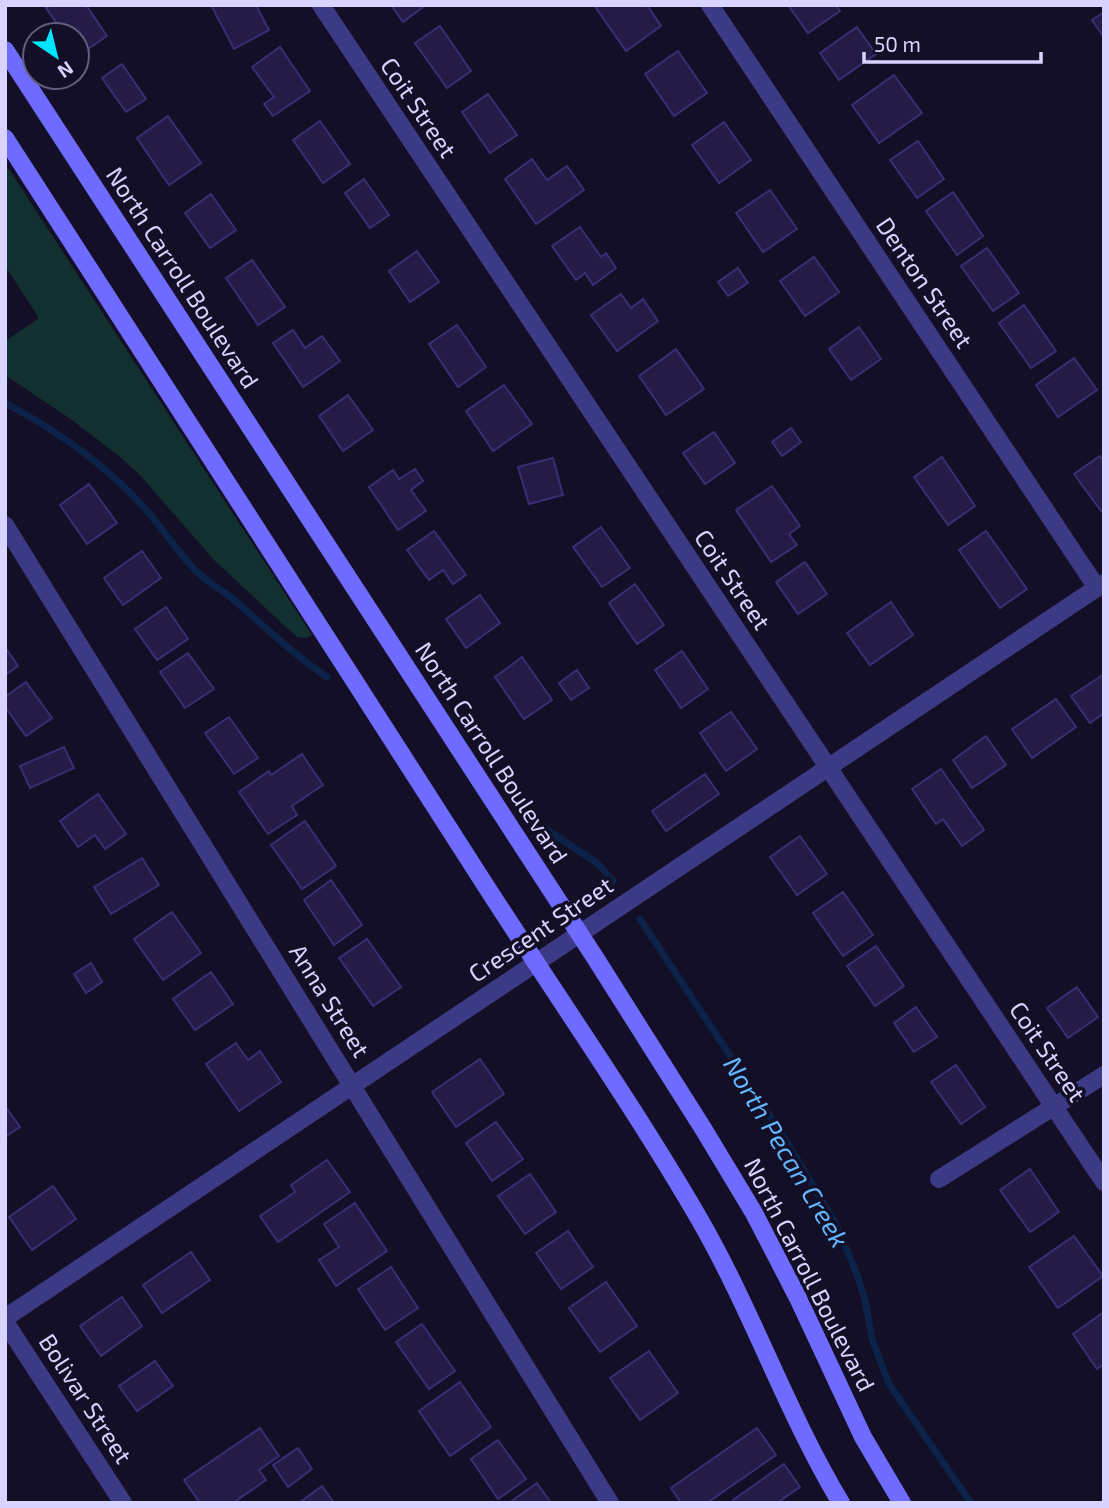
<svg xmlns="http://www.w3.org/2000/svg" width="1109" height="1508" font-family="'Exo 2',sans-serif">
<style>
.green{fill:#12302f}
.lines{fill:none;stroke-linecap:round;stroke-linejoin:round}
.stream{stroke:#0c2248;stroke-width:7}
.building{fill:#241b47;stroke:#3b2d73;stroke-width:2}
.street{stroke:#3d3a85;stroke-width:18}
.secondary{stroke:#6f6bff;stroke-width:18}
.labels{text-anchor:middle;stroke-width:7;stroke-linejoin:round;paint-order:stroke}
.street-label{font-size:24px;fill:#d9d4ff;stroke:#130f26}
.water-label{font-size:26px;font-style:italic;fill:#62b6ff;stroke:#130f26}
</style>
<rect width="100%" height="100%" fill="#130f26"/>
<polygon class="green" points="5,163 312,635 306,638 297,637 287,628 214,560 139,474 119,456 72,420 5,375 5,341 39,318 5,266"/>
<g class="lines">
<g class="stream">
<path d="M 5,403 C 58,431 109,467 148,512 C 164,531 178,552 195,570 C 206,582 221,589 233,599 C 264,626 293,654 327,677"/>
<polyline points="543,827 597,863 613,881"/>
<polyline points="640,919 785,1139 836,1224 858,1277 865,1300 872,1339 889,1384 971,1503"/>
</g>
</g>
<g class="building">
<polygon points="50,5 86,5 107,36 88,49 77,35 65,35 46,8"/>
<polygon points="211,5 256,5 269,30 234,49"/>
<polygon points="391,5 426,5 403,22"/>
<polygon points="600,5 647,5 661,26 626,51 596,8"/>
<polygon points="788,5 836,5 840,11 808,33"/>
<polygon points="1104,12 1104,37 1092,20"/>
<polygon points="440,26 471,71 447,88 415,43"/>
<polygon points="857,27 876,54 839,80 820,53"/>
<polygon points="280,47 310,91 273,116 264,104 274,97 252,67"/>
<polygon points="678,51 707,93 674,116 645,74"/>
<polygon points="122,64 146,99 126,112 102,78"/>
<polygon points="894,75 922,113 879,143 852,105"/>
<polygon points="488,94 517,135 490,153 462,112"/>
<polygon points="168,116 201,163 169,185 137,138"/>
<polygon points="320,121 350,164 323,183 293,140"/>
<polygon points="724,122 751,160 719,183 692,145"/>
<polygon points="918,141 944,179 917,198 890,160"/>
<polygon points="532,159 547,180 567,166 584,190 536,224 505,179"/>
<polygon points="364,179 389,215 370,228 345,193"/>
<polygon points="770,190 797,229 763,252 736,213"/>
<polygon points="953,192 983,236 957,255 926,211"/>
<polygon points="211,194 236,230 210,248 185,213"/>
<polygon points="580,227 601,257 606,253 616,268 593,285 585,273 576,280 552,246"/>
<polygon points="987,248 1019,293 993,311 961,266"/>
<polygon points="417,251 439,282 410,302 389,271"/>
<polygon points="814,257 839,292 805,316 780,281"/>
<polygon points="252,260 285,307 258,325 226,278"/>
<polygon points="738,268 748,283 728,296 718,282"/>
<polygon points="621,294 631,308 643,299 658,321 617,351 591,315"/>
<polygon points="1024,305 1056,351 1031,368 999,323"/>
<polygon points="457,325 486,367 458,387 429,344"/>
<polygon points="859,327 881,359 851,380 829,349"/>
<polygon points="293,330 305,348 322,336 340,361 303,387 273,343"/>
<polygon points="676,349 704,389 666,415 639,376"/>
<polygon points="1074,358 1097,390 1058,417 1036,385"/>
<polygon points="504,385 532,424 493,451 466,411"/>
<polygon points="348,395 373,430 343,451 319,416"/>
<polygon points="791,428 801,442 782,456 772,442"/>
<polygon points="714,432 735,463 705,484 683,453"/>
<polygon points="1100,456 1104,462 1104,509 1101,511 1074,474"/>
<polygon points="942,457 975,506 948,525 914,477"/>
<polygon points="553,458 563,495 529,504 518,467"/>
<polygon points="415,469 423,481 411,490 426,511 398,530 369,487 393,470 399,479"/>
<polygon points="89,484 117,523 87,544 60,505"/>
<polygon points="772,486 800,526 789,534 797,545 771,562 736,510"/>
<polygon points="601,527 630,568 602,587 573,547"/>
<polygon points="434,531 466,575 453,584 443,570 429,580 407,550"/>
<polygon points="986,531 1027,589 1000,608 959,550"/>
<polygon points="142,551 161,578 123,605 104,578"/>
<polygon points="805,562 827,594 798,614 776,582"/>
<polygon points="635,584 664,625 637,644 609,603"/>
<polygon points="480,595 500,623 466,648 446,619"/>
<polygon points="891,602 913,635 870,665 847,633"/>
<polygon points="166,607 188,639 157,660 135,629"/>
<polygon points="5,647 18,666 5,675"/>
<polygon points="682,651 708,689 681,708 655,670"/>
<polygon points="188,653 214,689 185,708 160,672"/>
<polygon points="522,657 552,700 524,719 495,677"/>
<polygon points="577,670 589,688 571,700 559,683"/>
<polygon points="1104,674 1104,713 1090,723 1071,696"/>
<polygon points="26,682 52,718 26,736 5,707 5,697"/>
<polygon points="1056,699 1076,727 1032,758 1012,729"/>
<polygon points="731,712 757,749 726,771 700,733"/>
<polygon points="229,717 258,758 234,774 205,733"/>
<polygon points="986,736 1006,765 972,788 953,760"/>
<polygon points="64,747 74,768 30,788 20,766"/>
<polygon points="302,754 323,785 292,806 297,815 268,834 239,792 269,771 271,775"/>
<polygon points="941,769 984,830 962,846 943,819 936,824 912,789"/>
<polygon points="705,774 719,794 666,831 652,811"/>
<polygon points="98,794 126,834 105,849 95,835 78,847 60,821"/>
<polygon points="305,821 336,866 302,889 271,845"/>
<polygon points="800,836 827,874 797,895 770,857"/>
<polygon points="142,858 159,885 111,914 94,887"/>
<polygon points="331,880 362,925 334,945 304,900"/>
<polygon points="843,892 873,935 843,956 813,913"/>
<polygon points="172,912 201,953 163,980 134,939"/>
<polygon points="367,939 401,987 373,1006 339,958"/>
<polygon points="876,946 904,986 875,1006 847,966"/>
<polygon points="91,963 102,982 86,993 74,974"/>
<polygon points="211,972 233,1004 195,1030 173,999"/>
<polygon points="1077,987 1098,1017 1068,1038 1047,1008"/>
<polygon points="916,1007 937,1037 914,1052 894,1023"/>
<polygon points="236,1043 248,1060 260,1051 281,1082 239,1111 206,1064"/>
<polygon points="480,1059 504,1094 456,1127 432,1092"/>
<polygon points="956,1065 985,1107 961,1124 931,1082"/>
<polygon points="5,1106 20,1127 5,1137"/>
<polygon points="496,1122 523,1159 492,1181 466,1143"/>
<polygon points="327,1160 350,1192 278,1242 260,1216 295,1192 291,1185"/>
<polygon points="1030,1169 1059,1212 1030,1232 1000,1190"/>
<polygon points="530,1174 556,1212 525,1234 498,1196"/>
<polygon points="53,1186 76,1219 32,1250 9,1217"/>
<polygon points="355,1203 387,1251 336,1286 319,1260 339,1247 324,1224"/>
<polygon points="568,1231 593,1267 561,1289 536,1253"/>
<polygon points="1074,1236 1103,1276 1058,1308 1029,1267"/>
<polygon points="191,1252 210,1280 162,1313 143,1285"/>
<polygon points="391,1267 418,1308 385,1330 358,1289"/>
<polygon points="606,1282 637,1326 600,1352 569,1308"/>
<polygon points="122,1297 142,1326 101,1356 80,1326"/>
<polygon points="1104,1312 1104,1364 1097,1369 1073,1334"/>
<polygon points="422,1324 455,1371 429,1389 396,1342"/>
<polygon points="649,1351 678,1393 640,1420 610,1378"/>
<polygon points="155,1361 173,1386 137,1411 119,1386"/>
<polygon points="460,1382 491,1427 450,1456 419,1411"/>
<polygon points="260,1428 279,1456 259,1470 266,1480 233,1503 200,1503 184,1480"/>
<polygon points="757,1428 776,1455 707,1503 681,1503 671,1488"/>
<polygon points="498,1440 526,1479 498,1499 471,1459"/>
<polygon points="298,1448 312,1469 288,1487 273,1465"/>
<polygon points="784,1464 800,1487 777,1503 735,1503 733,1500"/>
<polygon points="537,1483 551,1503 509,1503"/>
<polygon points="322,1486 334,1503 299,1503"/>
</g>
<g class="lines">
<g class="street">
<polyline points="321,5 1104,1182"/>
<polyline points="710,5 1097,588"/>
<polyline points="5,525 610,1503"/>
<polyline points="939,1179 1104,1075"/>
<polyline points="5,1318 1104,583"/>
<polyline points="5,1322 123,1503"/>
</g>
<g class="secondary">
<polyline points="5,50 594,956 704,1130 754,1213 798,1298 863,1437 902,1503"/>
<path d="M 5,138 C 162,382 319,625 475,869 C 550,987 631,1101 701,1222 C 753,1313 787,1413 841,1503"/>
</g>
</g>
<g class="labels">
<g class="street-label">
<text transform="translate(418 108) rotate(56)" y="8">Coit Street</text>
<text transform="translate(182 278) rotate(57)" y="8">North Carroll Boulevard</text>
<text transform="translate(924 283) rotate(56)" y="8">Denton Street</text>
<text transform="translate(732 580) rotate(56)" y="8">Coit Street</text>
<text transform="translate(491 753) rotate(57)" y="8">North Carroll Boulevard</text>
<text transform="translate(541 930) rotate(-34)" y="8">Crescent Street</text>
<text transform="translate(329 1001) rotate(58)" y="8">Anna Street</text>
<text transform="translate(1047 1052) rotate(56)" y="8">Coit Street</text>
<text transform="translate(809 1275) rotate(63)" y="8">North Carroll Boulevard</text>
<text transform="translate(85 1399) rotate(57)" y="8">Bolivar Street</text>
</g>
<g class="water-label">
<text transform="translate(786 1152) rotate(59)" y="9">North Pecan Creek</text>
</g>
</g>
<rect width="1109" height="1508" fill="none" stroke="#d9d4ff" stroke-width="14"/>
<g transform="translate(56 56) rotate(145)"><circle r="33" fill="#130f26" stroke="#625e7d" stroke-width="2"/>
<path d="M0-5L12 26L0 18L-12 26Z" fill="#00e5ff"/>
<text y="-10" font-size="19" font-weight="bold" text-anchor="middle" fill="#d9d4ff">N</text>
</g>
<path d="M864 52v10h177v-10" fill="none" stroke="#d9d4ff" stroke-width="3.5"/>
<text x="874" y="52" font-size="21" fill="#d9d4ff" stroke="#130f26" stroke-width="5" paint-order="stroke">50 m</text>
</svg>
